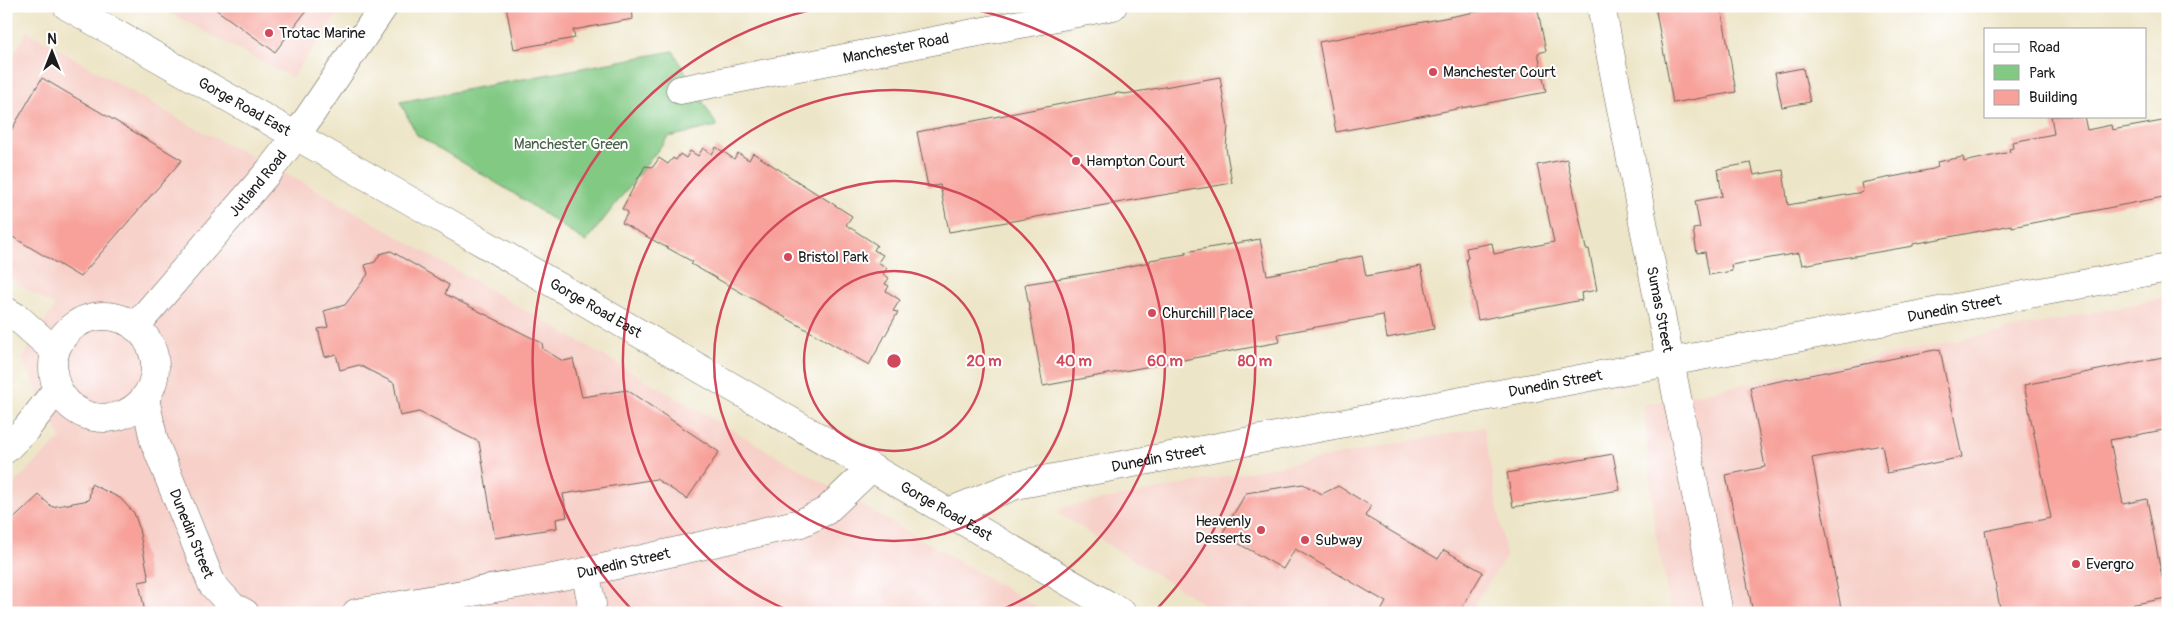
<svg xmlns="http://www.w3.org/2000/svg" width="2174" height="619" font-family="Pangolin,sans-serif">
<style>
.built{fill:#f7d0c9}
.green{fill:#82c984;stroke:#4f7250}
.building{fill:#f7a19a}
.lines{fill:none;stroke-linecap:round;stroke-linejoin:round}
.minor-casing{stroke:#656258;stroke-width:29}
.major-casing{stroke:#656258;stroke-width:29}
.minor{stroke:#fff;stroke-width:28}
.major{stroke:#fff;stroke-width:28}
.ring{fill:none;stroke:#d1495b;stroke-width:2.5}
.poi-dot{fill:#d1495b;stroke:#fff;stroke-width:2}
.labels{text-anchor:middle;stroke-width:4;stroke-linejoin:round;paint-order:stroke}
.poi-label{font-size:15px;fill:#1c1c1c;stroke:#fff;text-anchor:start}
.street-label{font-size:15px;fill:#1c1c1c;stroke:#fff}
.park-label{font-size:15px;fill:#456146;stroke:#fff}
.centre{fill:#d1495b;stroke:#fff;stroke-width:2.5}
.ring-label{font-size:15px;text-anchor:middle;font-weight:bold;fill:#d1495b;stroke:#fff;stroke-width:4;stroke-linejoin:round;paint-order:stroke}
</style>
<rect width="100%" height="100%" fill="#fff"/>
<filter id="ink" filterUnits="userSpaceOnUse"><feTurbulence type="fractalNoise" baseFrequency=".02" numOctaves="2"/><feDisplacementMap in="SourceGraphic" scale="10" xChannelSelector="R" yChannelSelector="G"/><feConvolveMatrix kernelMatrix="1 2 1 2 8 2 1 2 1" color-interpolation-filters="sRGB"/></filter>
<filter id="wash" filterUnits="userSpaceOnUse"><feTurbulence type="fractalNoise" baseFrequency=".0096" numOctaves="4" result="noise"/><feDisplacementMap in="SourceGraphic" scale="20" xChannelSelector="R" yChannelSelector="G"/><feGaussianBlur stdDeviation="1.12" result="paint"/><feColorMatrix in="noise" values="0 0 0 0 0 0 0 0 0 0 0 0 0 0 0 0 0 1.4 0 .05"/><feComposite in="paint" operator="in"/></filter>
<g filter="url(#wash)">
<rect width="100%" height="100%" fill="#ede5c7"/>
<g class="built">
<polygon points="157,6 343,6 292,78"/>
<polygon points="27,31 186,123 319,191 1048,613 6,613 6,491 61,438 22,359 55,306 6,277 6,69"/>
<polygon points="2168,297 2168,613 1672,613 1655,532 1644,405"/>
<polygon points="1484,427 1506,557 1468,613 1218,613 1058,513 1065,507"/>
</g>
<polygon class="green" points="673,51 717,126 668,137 586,242 513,193 417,135 400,102"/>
<g id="blocks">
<g class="building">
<polygon points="211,6 310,6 275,52"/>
<polygon points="506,6 632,6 633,19 573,30 575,38 514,49"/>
<polygon points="1506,6 1537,6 1546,51 1538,53 1546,92 1336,132 1319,42"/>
<polygon points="1655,6 1721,6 1736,92 1673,103"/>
<polygon points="1803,68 1810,102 1782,107 1775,73"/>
<polygon points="1220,77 1228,127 1226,148 1232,183 949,232 940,185 928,187 917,132 1118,93 1125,94"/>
<polygon points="42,78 182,160 80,277 6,233 6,139"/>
<polygon points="2051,116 2084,116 2087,130 2111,125 2112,130 2168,120 2168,196 2012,227 2011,225 1913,244 1913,246 1802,265 1799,253 1731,265 1732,271 1709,275 1705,252 1697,253 1693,229 1700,228 1695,201 1722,196 1718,169 1751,163 1754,175 1783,170 1788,205 1863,192 1861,183 1933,169 1938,167 1937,162 1963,157 1964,162 2010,152 2009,149 2013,148 2012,142 2054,134"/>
<polygon points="716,147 734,159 738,153 749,160 753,153 852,216 846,225 877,245 874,250 883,255 878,262 887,268 883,274 889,278 885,284 889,286 886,291 900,300 893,311 898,312 869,365 691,264 693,262 622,223 628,212 622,209 645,166 653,167 659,158 668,164 673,158 676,160 680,154 686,158 690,151 698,156 703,148 712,154"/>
<polygon points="1567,159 1586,249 1589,249 1597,290 1581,293 1582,300 1478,320 1466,259 1468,258 1466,248 1492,243 1494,254 1554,242 1537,165"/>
<polygon points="1260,239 1267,275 1362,256 1366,276 1421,266 1434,329 1387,338 1383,315 1278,334 1280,342 1043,386 1025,284 1100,272 1150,262 1150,260 1186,254 1185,252"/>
<polygon points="391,251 449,285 445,294 542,343 543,349 563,361 573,359 582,397 627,390 719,452 687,499 656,479 563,494 567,517 556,519 557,528 495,538 479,442 419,412 400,416 394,383 359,365 340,370 336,354 325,357 318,329 328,327 324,311 345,305 368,274 365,265 375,262 380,254"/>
<polygon points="1940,349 1962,457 1887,473 1882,445 1812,458 1842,613 1753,613 1726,475 1765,467 1750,387"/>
<polygon points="2168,356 2168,429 2110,440 2123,504 2147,499 2166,598 2090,613 2001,613 1985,531 2051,518 2024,385"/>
<polygon points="1613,454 1620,490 1513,507 1507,473"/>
<polygon points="91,484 120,498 134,513 138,524 149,580 139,582 145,613 6,613 6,526 39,495 52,507 89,500"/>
<polygon points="1303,484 1322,494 1338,486 1371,506 1365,516 1438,559 1444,550 1483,572 1459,613 1380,613 1386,602 1295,549 1283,569 1222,534 1246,493"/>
</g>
</g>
</g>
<g filter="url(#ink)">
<use href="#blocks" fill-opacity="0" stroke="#656258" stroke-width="1"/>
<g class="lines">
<defs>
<g id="minor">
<path id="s1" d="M 1601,6 L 1719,613"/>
<path id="s2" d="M 680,90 L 1113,6"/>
<polyline points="6,311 18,318 55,351"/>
<circle cx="104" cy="367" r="51"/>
<path id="s3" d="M 135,327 L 269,171 L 296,136 L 384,6"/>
<path id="s4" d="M 145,398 L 154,441 L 212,584 L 232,606 L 245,613"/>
<polyline points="6,449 26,429 57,389"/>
<path id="s5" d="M 948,512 L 1016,485 L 2168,268"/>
<polyline points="585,572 592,604 589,613"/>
<path id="s6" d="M 356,613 L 585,572 L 801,523 L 826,511 L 871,468"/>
</g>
<g id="major">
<path id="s7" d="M 67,6 L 423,208 L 1122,613"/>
</g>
</defs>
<use href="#minor" class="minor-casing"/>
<use href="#major" class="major-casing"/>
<use href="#minor" class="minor"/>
<use href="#major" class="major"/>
</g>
</g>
<g class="ring">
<circle cx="894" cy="361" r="90"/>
<circle cx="894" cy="361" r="180"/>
<path d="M792 612A271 271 0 1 1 996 612"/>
<path d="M634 612A361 361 0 0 1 825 7M963 7A361 361 0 0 1 1154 612"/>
</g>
<g class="poi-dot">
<circle cx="269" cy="33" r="5"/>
<circle cx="1433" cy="72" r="5"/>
<circle cx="1076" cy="161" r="5"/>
<circle cx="788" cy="257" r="5"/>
<circle cx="1152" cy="313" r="5"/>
<circle cx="1261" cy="530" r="5"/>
<circle cx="1305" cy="540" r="5"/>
<circle cx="2076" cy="564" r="5"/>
</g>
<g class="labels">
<g class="poi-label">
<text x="279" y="38">Trotac Marine</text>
<text x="1443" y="77">Manchester Court</text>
<text x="1086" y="166">Hampton Court</text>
<text x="798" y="262">Bristol Park</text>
<text x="1162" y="318">Churchill Place</text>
<text x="1251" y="526" text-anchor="end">Heavenly<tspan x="1251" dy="17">Desserts</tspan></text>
<text x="1315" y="545">Subway</text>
<text x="2086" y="569">Evergro</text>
</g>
<g class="street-label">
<text dy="5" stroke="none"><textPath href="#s2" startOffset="220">Manchester Road</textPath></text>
<text dy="5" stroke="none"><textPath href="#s7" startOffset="204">Gorge Road East</textPath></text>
<text dy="5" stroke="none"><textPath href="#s3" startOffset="189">Jutland Road</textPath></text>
<text dy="5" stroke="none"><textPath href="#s7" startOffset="609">Gorge Road East</textPath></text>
<text dy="5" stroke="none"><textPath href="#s1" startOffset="309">Sumas Street</textPath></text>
<text dy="5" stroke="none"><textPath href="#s5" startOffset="1028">Dunedin Street</textPath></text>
<text dy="5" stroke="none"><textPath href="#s5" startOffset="622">Dunedin Street</textPath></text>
<text dy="5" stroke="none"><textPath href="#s5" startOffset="218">Dunedin Street</textPath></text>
<text dy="5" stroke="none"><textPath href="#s7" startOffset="1014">Gorge Road East</textPath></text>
<text dy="5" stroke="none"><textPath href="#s4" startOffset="144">Dunedin Street</textPath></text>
<text dy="5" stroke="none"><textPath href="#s6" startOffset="272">Dunedin Street</textPath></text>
</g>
<g class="park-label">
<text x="571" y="149">Manchester Green</text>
</g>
</g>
<circle cx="894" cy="361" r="8" class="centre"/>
<g class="ring-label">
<text x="984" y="366">20 m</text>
<text x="1074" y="366">40 m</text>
<text x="1165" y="366">60 m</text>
<text x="1255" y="366">80 m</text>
</g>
<rect width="2174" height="619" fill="none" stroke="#fff" stroke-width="25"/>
<rect x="1984" y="28" width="162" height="90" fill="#ffffff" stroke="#a4a4a4"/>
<rect x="1994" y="44" width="25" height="8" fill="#ffffff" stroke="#a4a4a4"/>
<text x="2029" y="52" font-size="15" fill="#1c1c1c">Road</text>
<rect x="1994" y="65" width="25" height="15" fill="#82c984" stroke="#a4a4a4"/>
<text x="2029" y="78" font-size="15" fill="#1c1c1c">Park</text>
<rect x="1994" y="90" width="25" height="15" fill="#f7a19a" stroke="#a4a4a4"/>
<text x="2029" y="102" font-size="15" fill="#1c1c1c">Building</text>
<g transform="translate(52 52)" stroke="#ffffff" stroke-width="4" paint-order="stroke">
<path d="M0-4L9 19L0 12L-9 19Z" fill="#1c1c1c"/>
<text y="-8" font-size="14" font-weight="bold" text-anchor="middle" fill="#1c1c1c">N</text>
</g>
</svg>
